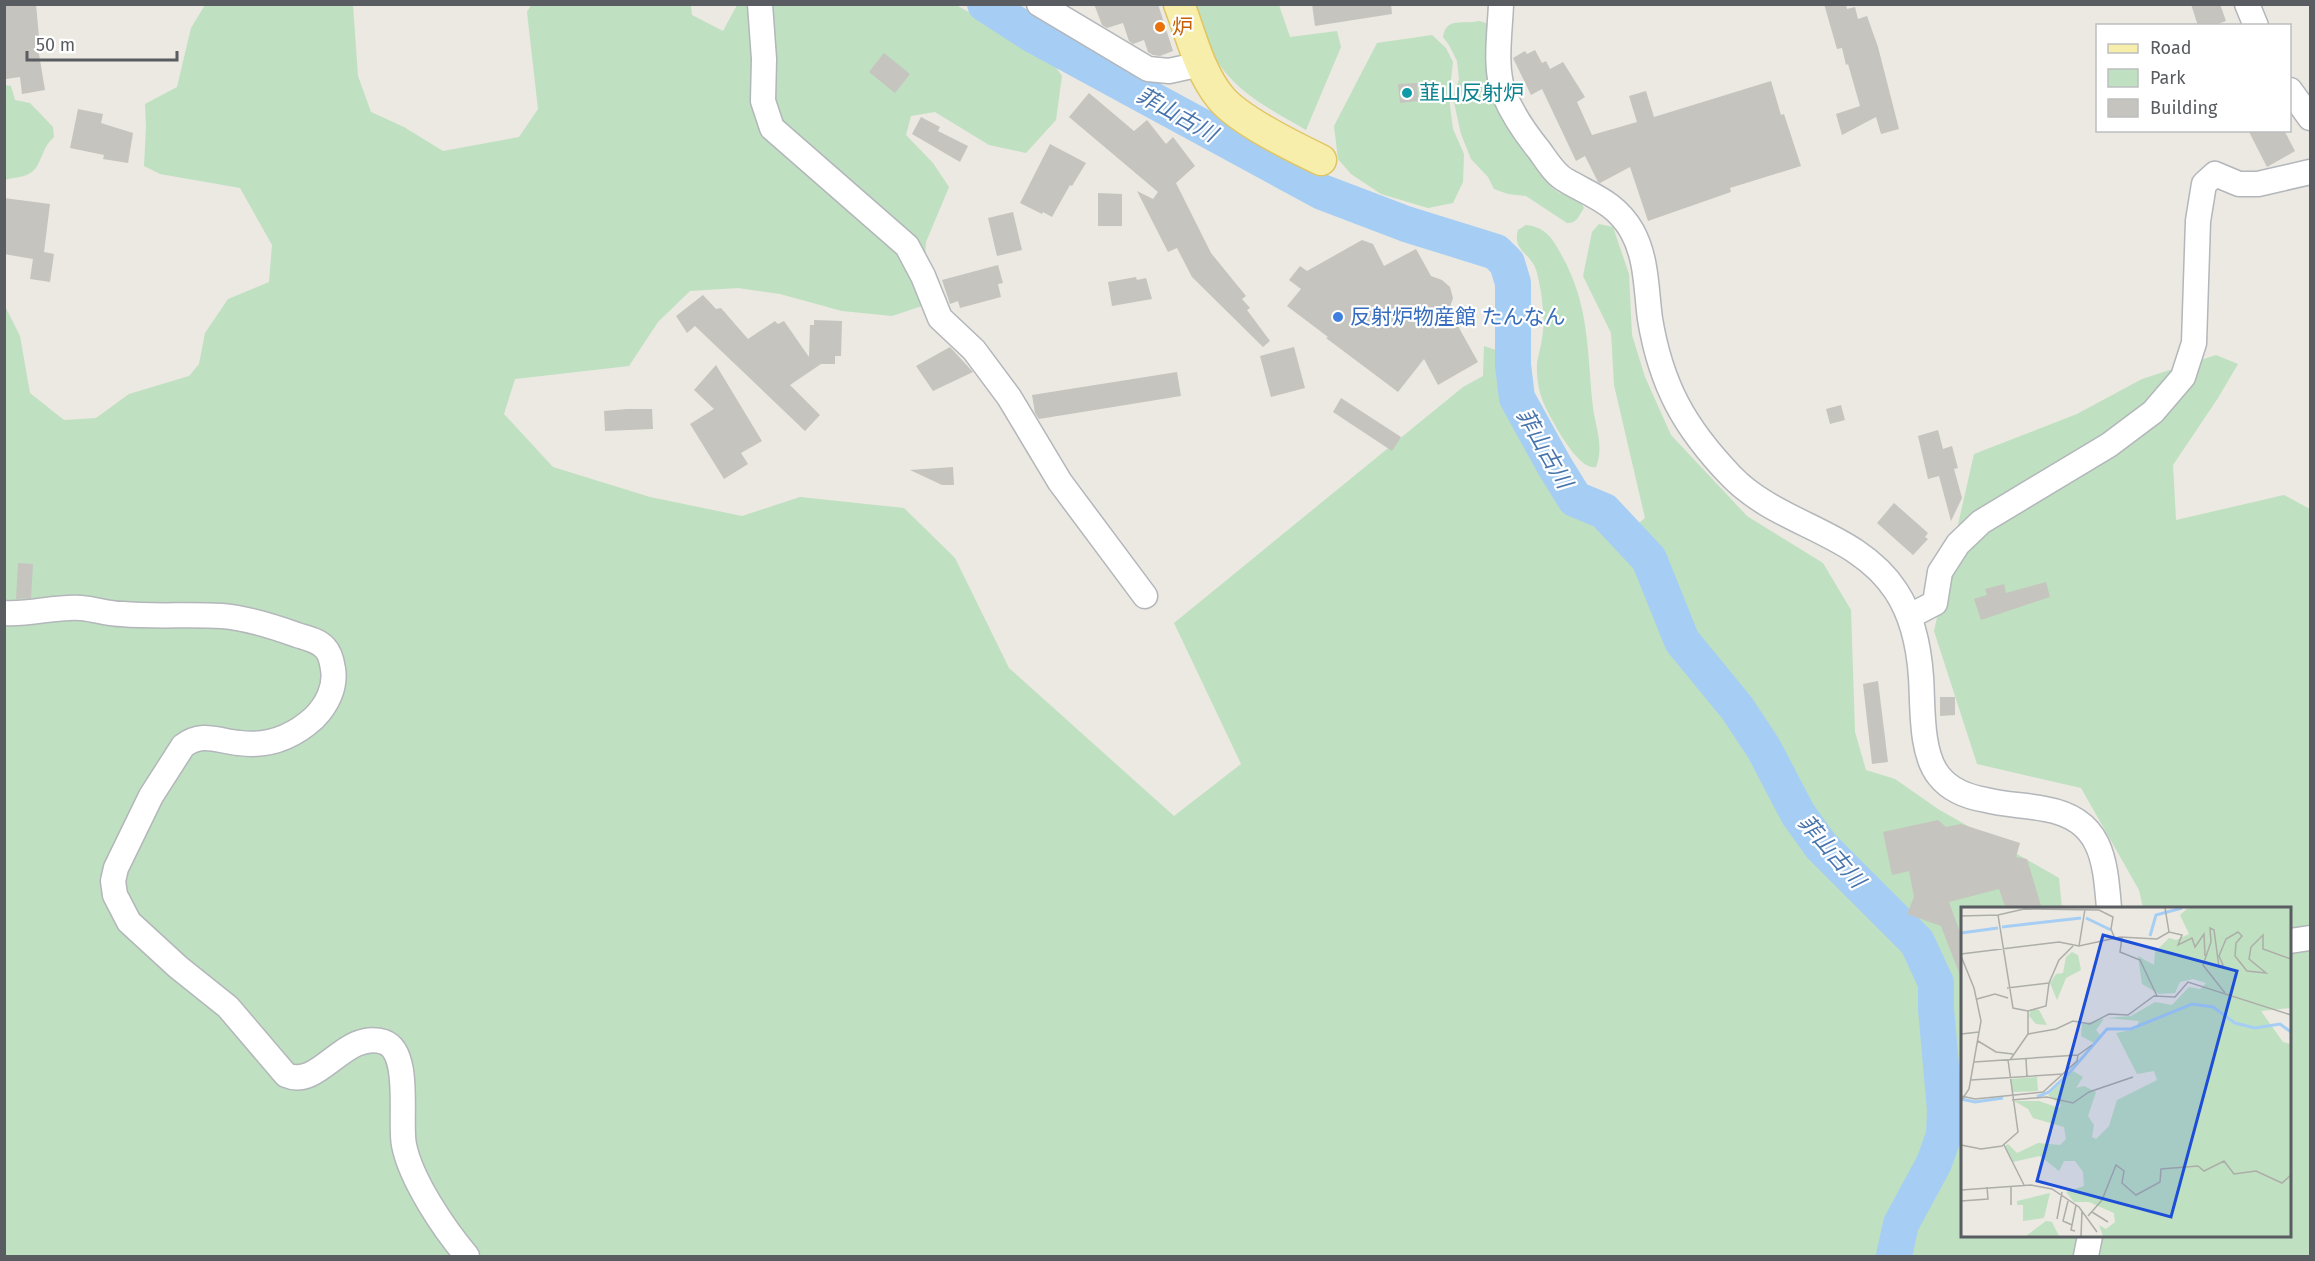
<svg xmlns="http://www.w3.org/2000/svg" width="2315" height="1261" font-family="'Fira Sans','Noto Sans JP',sans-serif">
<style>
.green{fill:#bfe0c1}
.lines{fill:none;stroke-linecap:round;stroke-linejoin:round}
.river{stroke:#a6cef5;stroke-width:36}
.building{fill:#c6c4be}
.minor-casing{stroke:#b3b6ba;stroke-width:27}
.major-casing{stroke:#e1c563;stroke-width:33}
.minor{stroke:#fff;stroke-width:24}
.major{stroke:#f6eeaa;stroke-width:30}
.food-dot{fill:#e8710a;stroke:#fff;stroke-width:2}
.culture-dot{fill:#0f9aa8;stroke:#fff;stroke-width:2}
.shop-dot{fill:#3f7fe0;stroke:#fff;stroke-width:2}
.labels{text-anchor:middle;stroke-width:4.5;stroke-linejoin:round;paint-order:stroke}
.food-label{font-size:21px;fill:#c56008;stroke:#fff;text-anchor:start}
.culture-label{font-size:21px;fill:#0d838f;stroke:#fff;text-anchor:start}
.shop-label{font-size:21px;fill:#366cbe;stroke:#fff;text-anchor:start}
.water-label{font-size:22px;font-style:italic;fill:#4975ad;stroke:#fff}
.inset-river{fill:none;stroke:#a6cef5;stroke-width:3}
.inset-road{fill:none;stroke:#adada9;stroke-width:1.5}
.view{fill:#1d4ed8;fill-opacity:0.15;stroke:#1d4ed8;stroke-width:3}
.inset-edge{fill:none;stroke:#595c60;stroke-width:3}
</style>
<rect width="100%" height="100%" fill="#ebe9e1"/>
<g class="green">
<polygon points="205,5 353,5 358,76 371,112 404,127 443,151 519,137 538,109 527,12 531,5 691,5 692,15 723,31 737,5 956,5 1048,56 1062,76 1056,120 1026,153 989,145 935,112 911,116 906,135 933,163 949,187 926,242 922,306 892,316 842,311 780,294 738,288 690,291 658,322 629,366 515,379 504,414 553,467 650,497 742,516 800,497 904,508 955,558 1009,668 1174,816 1241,764 1174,623 1463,387 1483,376 1484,346 1499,351 1511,407 1566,505 1619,539 1645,518 1614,385 1611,333 1583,276 1592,232 1599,224 1613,227 1629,274 1632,335 1645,377 1671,435 1747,516 1823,563 1851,610 1855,732 1866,770 1895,779 1938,809 2059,878 2062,908 1962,908 1962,1236 2290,1236 2290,908 2143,908 2139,890 2081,788 1977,764 1934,631 1974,454 2077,414 2142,379 2216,355 2238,364 2218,398 2173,465 2176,520 2284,495 2310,509 2310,1256 5,1256 4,304 20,336 30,393 64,420 96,418 129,394 189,376 199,364 205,333 228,299 269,282 272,245 240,188 160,174 144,166 146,127 145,104 177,87 191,28"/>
<path d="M 1193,5 L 1279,5 L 1290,37 L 1337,31 L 1341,47 L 1306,130 C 1275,112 1239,94 1219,64 C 1207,46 1200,25 1193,5 Z"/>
<path d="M 1479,21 L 1486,23 L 1493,47 L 1539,167 C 1544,176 1548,185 1556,191 C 1566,197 1578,194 1584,208 C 1579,215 1578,223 1567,223 L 1526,196 L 1508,194 L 1494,189 L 1488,177 L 1471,159 L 1461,134 L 1453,98 L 1459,79 L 1457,61 L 1449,45 L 1443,37 C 1446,16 1464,25 1479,21 Z"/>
<polygon points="1432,35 1446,48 1453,62 1449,98 1453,129 1464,154 1463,182 1453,203 1428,208 1381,194 1351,174 1338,159 1334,126 1377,43"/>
<path d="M 5,85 L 11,86 L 15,100 L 30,103 L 53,127 L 54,137 C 42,147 42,163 33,171 C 25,178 14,177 5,180 Z"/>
<path d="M 1526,225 C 1546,227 1553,239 1562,256 C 1590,306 1587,353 1593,408 C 1596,428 1604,448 1596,467 C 1579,472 1552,421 1545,406 C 1540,396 1537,382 1537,370 C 1536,360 1541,349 1542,338 C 1545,323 1543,308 1541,292 C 1539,283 1538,273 1534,265 C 1526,251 1513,249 1518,230 Z"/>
</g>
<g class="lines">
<polyline class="river" points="985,4 1033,35 1322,192 1406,224 1496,252 1507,263 1513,283 1513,365 1517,398 1554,465 1575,499 1604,511 1649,559 1682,641 1737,708 1764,749 1798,814 1821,846 1917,942 1936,983 1936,1009 1945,1110 1944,1135 1934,1163 1901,1224 1894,1256"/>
</g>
<g class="building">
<polygon points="4,4 36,4 40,48 38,48 45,90 22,94 20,77 6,79"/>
<polygon points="1094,4 1158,4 1173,51 1160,56 1153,55 1148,52 1144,40 1133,44 1129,41 1123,23 1107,28 1102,25"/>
<polygon points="1312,4 1391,4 1392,14 1315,26"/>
<polygon points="1824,4 1846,4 1847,9 1855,7 1858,19 1867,16 1878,47 1899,129 1881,134 1876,117 1842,135 1836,114 1860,106 1848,64 1846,65 1842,48 1837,49"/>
<polygon points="2191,4 2220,4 2226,21 2212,26 2198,26"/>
<polygon points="1535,50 1542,63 1546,61 1550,69 1563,62 1585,97 1577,102 1592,135 1637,122 1629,96 1646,91 1654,117 1771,81 1781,115 1784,114 1801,166 1730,188 1731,192 1648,221 1630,167 1600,183 1598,182 1585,156 1576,161 1542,89 1531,95 1513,58 1525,51 1527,54"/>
<polygon points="884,53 910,74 895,93 869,72"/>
<polygon points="1417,83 1418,101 1400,103 1398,84"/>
<polygon points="1089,93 1134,131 1147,120 1166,144 1173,137 1195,166 1176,183 1211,253 1246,296 1242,299 1250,308 1247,310 1270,341 1263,347 1192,277 1177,248 1168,252 1137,191 1153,199 1158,192 1069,117"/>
<polygon points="78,109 103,114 101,123 133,133 128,163 103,159 104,155 70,148"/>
<polygon points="921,117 940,127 938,131 968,146 960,162 912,134"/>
<polygon points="2248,130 2284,130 2295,151 2267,167"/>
<polygon points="1050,144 1086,163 1072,186 1070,185 1052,217 1043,212 1042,214 1020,203"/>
<polygon points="1098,193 1122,194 1122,226 1098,226"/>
<polygon points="4,198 50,204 44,252 54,254 50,282 30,279 33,259 4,254"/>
<polygon points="1013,212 1022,250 997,256 988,218"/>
<polygon points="1362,240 1373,244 1384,266 1416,249 1431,276 1442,280 1450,287 1453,298 1449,310 1478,362 1438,385 1424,359 1398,392 1326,338 1328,337 1287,306 1301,289 1289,280 1300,266 1307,271"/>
<polygon points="998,265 1003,283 998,284 1001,297 960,308 958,301 950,304 942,280"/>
<polygon points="1136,277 1137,280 1146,278 1152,299 1112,306 1108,282"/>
<polygon points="703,295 716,309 721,308 748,339 775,321 778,324 784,321 809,357 810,325 814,325 814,320 842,321 841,356 835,356 835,364 821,364 790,385 820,415 805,431 695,326 687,333 676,316"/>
<polygon points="950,347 973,372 933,391 916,366"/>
<polygon points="1294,347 1305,388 1271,397 1260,356"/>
<polygon points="716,365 762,441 741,453 748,464 724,479 690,424 714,409 694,390"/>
<polygon points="1177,372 1181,396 1039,419 1035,413 1032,395"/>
<polygon points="1341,398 1401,437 1392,451 1333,412"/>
<polygon points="1841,405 1845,420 1830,424 1826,409"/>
<polygon points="627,409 652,409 653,429 605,431 604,411"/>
<polygon points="1938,430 1943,449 1952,446 1958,468 1954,469 1962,498 1951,521 1939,476 1928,479 1918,436"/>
<polygon points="953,467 954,485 942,485 910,470"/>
<polygon points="1894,503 1928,533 1925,537 1928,539 1913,555 1877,523"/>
<polygon points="18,563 33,564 31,598 16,599"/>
<polygon points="2046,582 2050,597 1981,620 1974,599 1987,595 1985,589 2004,584 2006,593"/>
<polygon points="1878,681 1888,762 1872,764 1863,684"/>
<polygon points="1940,697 1955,697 1955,715 1940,716"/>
<polygon points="1938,820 1946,827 1961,824 2020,843 2016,857 2027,859 2042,909 2006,909 1999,889 1949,902 1962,938 1961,978 1941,926 1907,914 1914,897 1909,871 1892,875 1883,832"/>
</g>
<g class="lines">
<defs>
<g id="minor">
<polyline points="760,4 764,59 763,101 772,128 907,246 923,276 940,318 974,350 1009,397 1060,482 1145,596"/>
<polyline points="1039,4 1148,69 1169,71 1201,64"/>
<path d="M 1501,4 C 1500,32 1494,68 1504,94 C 1512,113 1526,134 1539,150 C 1547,161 1555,175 1567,181 C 1593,196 1616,203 1632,231 C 1647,258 1646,289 1650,319 C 1661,385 1684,427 1731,476 C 1779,526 1857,531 1896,591 C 1913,617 1919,647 1921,677 C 1923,705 1920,753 1939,776 C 1950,790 1968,797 1986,800 C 2005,805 2025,805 2045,809 C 2102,819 2105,859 2109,908"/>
<polyline points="2247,4 2256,26"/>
<polyline points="2290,90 2310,118"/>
<path d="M 4,613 C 30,615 56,606 81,608 C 95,609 108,614 122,614 C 155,617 188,614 222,616 C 247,618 272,626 297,635 C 306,638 318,640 325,648 C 330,653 332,662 333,669 C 336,687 327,705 314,718 C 293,737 268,747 239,743 C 218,741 202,731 183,746 L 151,796 L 116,868 L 113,881 L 115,895 L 129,922 L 178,967 L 228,1007 L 286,1075 C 320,1090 344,1029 384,1042 C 412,1052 399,1122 404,1145 C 411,1180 444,1229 467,1256"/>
<polyline points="1910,616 1935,603 1940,572 1958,544 1981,522 2109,445 2153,412 2183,377 2194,343 2198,221 2204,184 2215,174 2239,184 2258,184 2310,172"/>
<polyline points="2290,941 2310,938"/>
<polyline points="2086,1256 2090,1236"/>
</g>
<path id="major" d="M 1179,4 C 1191,35 1199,71 1220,97 C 1238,120 1294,147 1321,160"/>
</defs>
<use href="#minor" class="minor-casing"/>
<use href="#major" class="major-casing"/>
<use href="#minor" class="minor"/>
<use href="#major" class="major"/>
</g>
<circle class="food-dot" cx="1160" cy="27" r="6"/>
<circle class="culture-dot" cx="1407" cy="93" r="6"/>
<circle class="shop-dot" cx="1338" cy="317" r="6"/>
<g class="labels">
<g class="food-label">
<text x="1172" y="34">炉</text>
</g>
<g class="culture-label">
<text x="1419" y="100">韮山反射炉</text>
</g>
<g class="shop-label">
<text x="1350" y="324">反射炉物産館 たんなん</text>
</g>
<g class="water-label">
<text transform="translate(1177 114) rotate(29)" y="8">菲山古川</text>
<text transform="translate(1545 448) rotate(60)" y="8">菲山古川</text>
<text transform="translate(1832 851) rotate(49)" y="8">菲山古川</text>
</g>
</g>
<g transform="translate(1961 907)">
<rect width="330" height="330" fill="#ebe9e1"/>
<path d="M 227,1 L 330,1 L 330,101 L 300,104 L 322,135 L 330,137 L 330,329 L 142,329 L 138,318 L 145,322 L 154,315 L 153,306 L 128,295 L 113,295 L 105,285 L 123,279 L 122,265 L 114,254 L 103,254 L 98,264 L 79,249 L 52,255 L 44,239 L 47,237 L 56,246 L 77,236 L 99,238 L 105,232 L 103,220 L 72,211 L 67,202 L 53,194 L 78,194 L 98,201 L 100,198 L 87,188 L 112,164 L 122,170 L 115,181 L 123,179 L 135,185 L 127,209 L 133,218 L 131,230 L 135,232 L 148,219 L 156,193 L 196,173 L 193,164 L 176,167 L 155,126 L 175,122 L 178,114 L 146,111 L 170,109 L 194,95 L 211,98 L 228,80 L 239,82 L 245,76 L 232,72 L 219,75 L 214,86 L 198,87 L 181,77 L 177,49 L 193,58 L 194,45 L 208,31 L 215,33 L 228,27 L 219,8 ZM 111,45 L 117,48 L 120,63 L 105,71 L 96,93 L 89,76 L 95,67 L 102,66 L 105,50 ZM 70,102 L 78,103 L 86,118 L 75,117 L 68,109 ZM 143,112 L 135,123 L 139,128 L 133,136 L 120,129 L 121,117 ZM 76,170 L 77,184 L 51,185 L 50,172 ZM 89,286 L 83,311 L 62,314 L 62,298 L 56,298 L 56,294 ZM 85,314 L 91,315 L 98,329 L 65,329 Z" fill="#bfe0c1"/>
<path class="inset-river" d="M 125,11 L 150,23M 41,20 L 120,11M 0,26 L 37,21M 189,29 L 195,8 L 221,1M 76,190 L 88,185 L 109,165 L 146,122 L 170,122 L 231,97 L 252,100 L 274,116 L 294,121 L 319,117 L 330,125M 0,192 L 14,195 L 42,191"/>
<path class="inset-road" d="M 204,1 L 208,25M 37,8 L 52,101 L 67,104 L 85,99 L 88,76 L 98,53 L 112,39M 0,9 L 37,8 L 63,2 L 138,3 L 152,10 L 150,22 L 154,32M 161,30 L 159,45 L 179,53 L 196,89M 118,39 L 124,2M 0,47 L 98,35 L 118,39 L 159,30 L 196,32 L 208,25 L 221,28 L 217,38 L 231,31 L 234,40 L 243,27 L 244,49M 0,49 L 13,81 L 20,114 L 8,182 L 0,194M 46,81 L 88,76M 264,86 L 242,58 L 250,35 L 249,21 L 253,23 L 258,60 L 262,58 L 258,49 L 265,32 L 277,25 L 281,29 L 275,36 L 274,49 L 286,64 L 305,66 L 288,52 L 290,40 L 302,28 L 302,42 L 330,52M 16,92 L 34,87 L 47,91M 0,127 L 18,125M 67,127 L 67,104M 17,134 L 35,145 L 52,147M 65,152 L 66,170M 49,153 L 67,127 L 95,122 L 112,114 L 129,117 L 148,107 L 167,108 L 193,89 L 214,90 L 227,75 L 330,108M 13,155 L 117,148 L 131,138M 10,173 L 102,167M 0,189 L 14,192 L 82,185 L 116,154 L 117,148M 51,193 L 86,190 L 112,196 L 128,185 L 172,170M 0,238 L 20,242 L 41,239 L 57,225 L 47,153M 43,238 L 63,278M 50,279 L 50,298M 0,283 L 70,278 L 91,282 L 118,300 L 136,325M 0,294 L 27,292 L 26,280M 107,294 L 102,314 L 111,318M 131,305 L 147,315M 127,309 L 141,293 L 155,258 L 163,264 L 161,276 L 175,288 L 199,275 L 200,262 L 237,259 L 243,264 L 263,254 L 273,267 L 295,264 L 321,276 L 330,268M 96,312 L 101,285M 114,324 L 110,323 L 115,298M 120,329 L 121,304"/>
<path class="view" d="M 142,28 L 276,64 L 210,310 L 76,274 Z"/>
<rect width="330" height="330" class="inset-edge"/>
</g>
<rect width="2315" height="1261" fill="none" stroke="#595c60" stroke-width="12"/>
<rect x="2096" y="24" width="195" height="108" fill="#ffffff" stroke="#bdbebf" stroke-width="1.5"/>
<rect x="2108" y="44" width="30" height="9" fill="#f6eeaa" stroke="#bdbebf" stroke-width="1.5"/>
<text x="2150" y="54" font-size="18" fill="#595c60">Road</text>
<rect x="2108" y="69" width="30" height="18" fill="#bfe0c1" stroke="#bdbebf" stroke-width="1.5"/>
<text x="2150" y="84" font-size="18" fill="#595c60">Park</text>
<rect x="2108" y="99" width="30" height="18" fill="#c6c4be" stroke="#bdbebf" stroke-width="1.5"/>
<text x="2150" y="114" font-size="18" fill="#595c60">Building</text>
<path d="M27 51v9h150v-9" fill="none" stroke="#595c60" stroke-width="3"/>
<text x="36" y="51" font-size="18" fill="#595c60" stroke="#ffffff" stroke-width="4.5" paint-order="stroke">50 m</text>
</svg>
